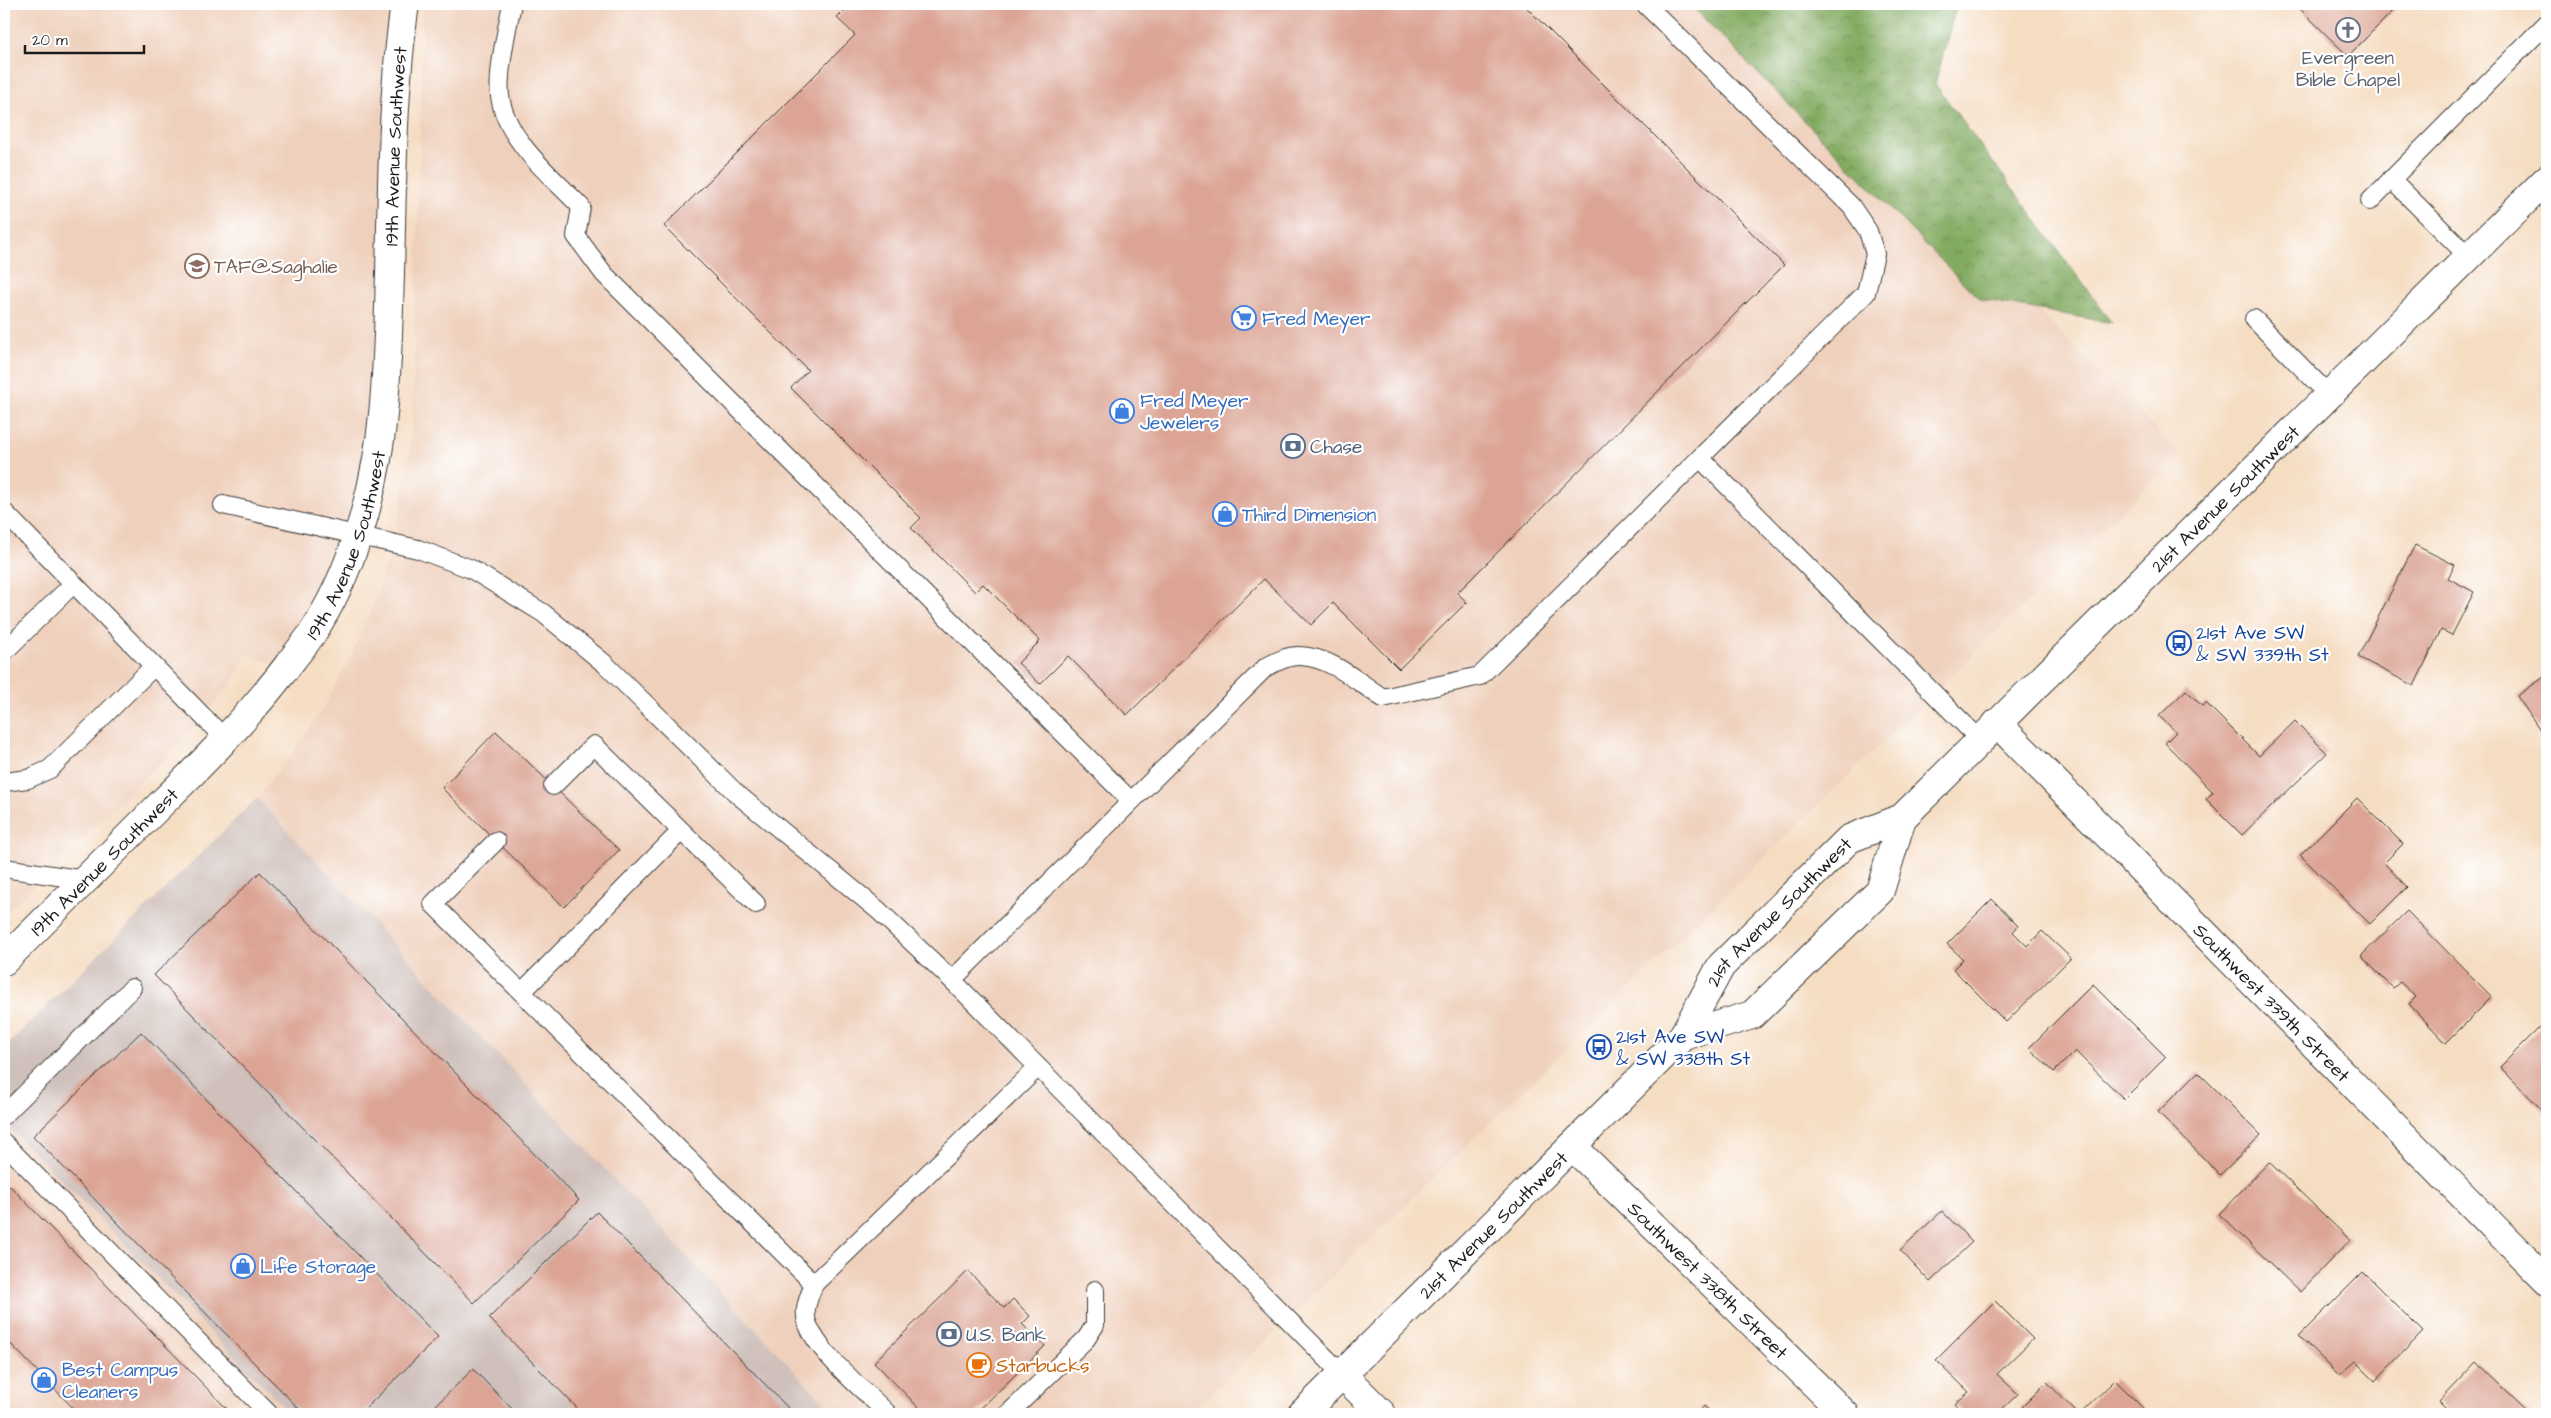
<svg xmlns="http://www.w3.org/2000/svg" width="2551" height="1418" font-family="'Architects Daughter',sans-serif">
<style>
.built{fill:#efd0bc}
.industrial{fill:#cfc0bb}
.forest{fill:url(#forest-crowns);stroke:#4f633e}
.building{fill:#dba494}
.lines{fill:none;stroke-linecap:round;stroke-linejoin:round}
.service-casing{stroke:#3d3935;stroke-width:20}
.minor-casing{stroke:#3d3935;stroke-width:30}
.primary-casing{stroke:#3d3935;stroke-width:30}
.service{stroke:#fff;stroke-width:18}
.minor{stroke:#fff;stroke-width:28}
.primary{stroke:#fff;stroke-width:28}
.labels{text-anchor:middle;stroke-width:4.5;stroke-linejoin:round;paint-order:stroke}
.worship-label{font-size:19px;fill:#5b616d;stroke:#fff}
.street-label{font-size:19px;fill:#1c1c1c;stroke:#fff}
.education-label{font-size:19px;fill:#785e54;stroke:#fff;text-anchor:start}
.shop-label{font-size:19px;fill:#366cbe;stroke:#fff;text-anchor:start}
.service-label{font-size:19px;fill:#4e5e75;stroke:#fff;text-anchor:start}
.transit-label{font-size:19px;fill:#164399;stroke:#fff;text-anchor:start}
.food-label{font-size:19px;fill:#c56008;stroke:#fff;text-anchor:start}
</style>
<defs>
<pattern id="forest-crowns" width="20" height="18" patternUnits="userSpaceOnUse" patternTransform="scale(1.25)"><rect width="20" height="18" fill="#82aa60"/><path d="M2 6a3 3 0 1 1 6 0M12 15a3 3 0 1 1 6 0" fill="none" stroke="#6a8a4e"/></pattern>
</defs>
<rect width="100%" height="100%" fill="#fff"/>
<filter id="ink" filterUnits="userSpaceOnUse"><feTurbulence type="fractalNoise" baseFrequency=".02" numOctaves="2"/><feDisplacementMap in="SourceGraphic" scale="10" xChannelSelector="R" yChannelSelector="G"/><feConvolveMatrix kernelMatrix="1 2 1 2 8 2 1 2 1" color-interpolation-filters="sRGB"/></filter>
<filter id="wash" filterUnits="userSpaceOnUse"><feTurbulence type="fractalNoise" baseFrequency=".0096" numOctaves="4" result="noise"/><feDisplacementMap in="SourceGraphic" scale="20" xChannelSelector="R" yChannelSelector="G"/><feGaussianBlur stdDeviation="1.12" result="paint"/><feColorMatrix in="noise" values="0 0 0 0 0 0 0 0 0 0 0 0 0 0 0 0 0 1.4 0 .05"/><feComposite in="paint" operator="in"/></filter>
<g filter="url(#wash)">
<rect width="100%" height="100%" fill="#f5ddc2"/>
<g class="built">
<polygon points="4,4 405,4 372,482 286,669 248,655 231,684 185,738 4,915"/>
<polygon points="423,4 1735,4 2180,454 1190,1414 835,1414 257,798 291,755 322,710 348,663 370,613 387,563 400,512 409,459 413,406"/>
<polygon points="4,1122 291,1414 4,1414"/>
</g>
<polygon class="industrial" points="257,798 835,1414 291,1414 4,1122 4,1048"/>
<polygon class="forest" points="1690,4 1957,4 1935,84 2112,323 1979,299"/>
<g id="blocks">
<g class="building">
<polygon points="851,4 1523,4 1784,265 1457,593 1467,602 1399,669 1333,603 1311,625 1264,579 1127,715 1068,656 1040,684 1018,663 1040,641 983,584 975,592 911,528 921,518 791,388 808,370 664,226 855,35 837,18"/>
<polygon points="2295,4 2400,4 2348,56"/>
<polygon points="2412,4 2426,4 2419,10"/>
<polygon points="2415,545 2455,565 2448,578 2474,592 2452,635 2441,630 2414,686 2358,657"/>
<polygon points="2547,675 2547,740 2517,696"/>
<polygon points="2186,690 2202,706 2206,703 2259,756 2295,721 2327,753 2242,835 2206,799 2213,792 2165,743 2176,732 2159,716"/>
<polygon points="496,731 619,850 564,907 442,788"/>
<polygon points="2357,798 2403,844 2384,863 2407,887 2370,924 2300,855"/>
<polygon points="260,872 579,1200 474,1303 154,975"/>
<polygon points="1992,899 2018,926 2013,932 2027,946 2042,931 2071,958 2006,1022 1953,969 1963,959 1947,944"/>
<polygon points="2407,911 2492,997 2446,1043 2409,1004 2416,997 2400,982 2393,988 2361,956"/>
<polygon points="2093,984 2166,1057 2124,1099 2075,1051 2054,1072 2029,1048"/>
<polygon points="2541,1026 2547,1032 2547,1115 2500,1067"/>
<polygon points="141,1032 438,1337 360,1414 304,1414 33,1136"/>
<polygon points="2198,1072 2261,1135 2220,1175 2158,1112"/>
<polygon points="2269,1162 2350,1240 2300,1292 2219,1214"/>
<polygon points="10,1186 232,1414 79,1414 4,1337 4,1192"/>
<polygon points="1942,1211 1972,1242 1930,1282 1900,1250"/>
<polygon points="597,1212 794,1414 583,1414 489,1318"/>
<polygon points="968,1271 1004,1308 1013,1299 1030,1316 1022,1324 1045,1346 975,1414 925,1414 874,1362"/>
<polygon points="2363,1272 2423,1332 2375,1381 2355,1361 2339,1375 2299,1336"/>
<polygon points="1995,1301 2033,1339 1997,1374 2018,1394 1997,1414 1965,1414 1955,1404 1969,1392 1936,1360"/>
<polygon points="2476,1362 2530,1414 2452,1414 2439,1401"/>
<polygon points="473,1369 517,1414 427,1414"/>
<polygon points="2115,1380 2149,1414 2080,1414"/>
<polygon points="2047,1382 2078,1414 2015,1414"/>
<polygon points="1704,1406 1713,1414 1696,1414"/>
</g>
</g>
</g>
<g filter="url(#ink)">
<use href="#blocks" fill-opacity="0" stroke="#3d3935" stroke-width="1"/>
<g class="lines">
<defs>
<g id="service">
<path d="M 512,4 C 507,28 497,73 500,96 C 506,141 552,176 581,207 L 576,236 L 604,274 L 1131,801"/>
<polyline points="2391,179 2469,257"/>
<polyline points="2370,201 2547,23"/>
<polyline points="2254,319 2329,395"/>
<polyline points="1700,458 1980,740"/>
<polyline points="223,505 418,549 471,569 543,613 605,664 737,794 878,910 952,980 1342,1374"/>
<polyline points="4,512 225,739"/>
<polyline points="4,652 73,584"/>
<polyline points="4,782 28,779 50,769 154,666"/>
<polyline points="553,786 594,745 756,904"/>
<polyline points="496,841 433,904 814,1284"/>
<polyline points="4,868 85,880"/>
<path d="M 952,980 L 1266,667 C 1276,662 1288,655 1300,656 C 1331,657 1358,682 1383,698 L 1480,676 L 1866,293 L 1875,254 L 1868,231 L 1851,206 L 1645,4"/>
<polyline points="522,992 681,831"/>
<polyline points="4,1115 132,988"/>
<polyline points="4,1143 269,1414"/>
<path d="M 888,1414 C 865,1391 820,1355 808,1325 C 802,1311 809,1297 814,1284 L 1038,1067"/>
<polyline points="1008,1414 1086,1339 1095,1325 1095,1290"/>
</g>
<g id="minor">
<path id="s1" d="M 1997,723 L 2547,1281"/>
<path id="s2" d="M 4,961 C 57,908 110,855 163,802 C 209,757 254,711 292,660 C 301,648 311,637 318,624 C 357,560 378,479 384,404 C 395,272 386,135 405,4"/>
<path id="s3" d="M 1572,1146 L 1845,1414"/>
<polyline points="1342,1374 1382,1414"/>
</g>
<g id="primary">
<path id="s4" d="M 1902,818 L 1880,891 L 1752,1015 L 1683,1036 L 1721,966 L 1849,839 L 1902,818 L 2547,179"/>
<path id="s5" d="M 1302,1414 L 1683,1036"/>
</g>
</defs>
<use href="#service" class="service-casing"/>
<use href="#minor" class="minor-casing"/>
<use href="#primary" class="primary-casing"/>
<use href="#service" class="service"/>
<use href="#minor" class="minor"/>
<use href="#primary" class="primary"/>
</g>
</g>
<defs>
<symbol id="church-ring" viewBox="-11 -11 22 22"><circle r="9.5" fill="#fff" stroke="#6b7280" stroke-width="1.5"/><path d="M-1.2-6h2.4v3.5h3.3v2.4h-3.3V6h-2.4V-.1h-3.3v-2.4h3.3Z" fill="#6b7280"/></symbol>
<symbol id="school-ring" viewBox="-11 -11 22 22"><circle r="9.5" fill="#fff" stroke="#8d6e63" stroke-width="1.5"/><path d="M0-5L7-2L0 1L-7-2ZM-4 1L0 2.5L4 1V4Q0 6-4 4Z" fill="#8d6e63"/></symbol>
<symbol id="supermarket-ring" viewBox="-11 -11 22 22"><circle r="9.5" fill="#fff" stroke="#3f7fe0" stroke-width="1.5"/><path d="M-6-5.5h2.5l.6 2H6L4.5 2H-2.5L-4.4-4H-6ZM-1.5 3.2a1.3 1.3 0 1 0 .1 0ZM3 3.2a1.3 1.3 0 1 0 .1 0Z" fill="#3f7fe0"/></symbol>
<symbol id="shop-ring" viewBox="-11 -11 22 22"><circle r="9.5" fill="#fff" stroke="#3f7fe0" stroke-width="1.5"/><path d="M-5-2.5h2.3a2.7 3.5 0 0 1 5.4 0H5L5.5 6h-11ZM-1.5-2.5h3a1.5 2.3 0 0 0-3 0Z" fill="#3f7fe0"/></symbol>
<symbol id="bank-ring" viewBox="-11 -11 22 22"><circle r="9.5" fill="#fff" stroke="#5c6f8a" stroke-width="1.5"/><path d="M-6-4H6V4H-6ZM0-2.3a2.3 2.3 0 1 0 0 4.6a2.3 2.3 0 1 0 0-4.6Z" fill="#5c6f8a"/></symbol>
<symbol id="bus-ring" viewBox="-11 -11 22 22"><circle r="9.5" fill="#fff" stroke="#1a4fb4" stroke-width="1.5"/><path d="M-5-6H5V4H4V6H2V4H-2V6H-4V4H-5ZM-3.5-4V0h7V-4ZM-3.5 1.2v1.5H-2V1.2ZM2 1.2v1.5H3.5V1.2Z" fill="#1a4fb4"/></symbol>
<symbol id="cafe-ring" viewBox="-11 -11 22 22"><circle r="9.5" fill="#fff" stroke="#e8710a" stroke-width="1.5"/><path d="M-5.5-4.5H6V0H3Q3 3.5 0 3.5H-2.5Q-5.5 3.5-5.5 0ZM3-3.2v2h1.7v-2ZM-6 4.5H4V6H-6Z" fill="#e8710a"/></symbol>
</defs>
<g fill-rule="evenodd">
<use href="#church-ring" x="2334" y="16" width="28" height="28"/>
<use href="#school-ring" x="183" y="252" width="28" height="28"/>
<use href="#supermarket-ring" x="1230" y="304" width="28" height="28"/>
<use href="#shop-ring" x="1108" y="397" width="28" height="28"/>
<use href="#bank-ring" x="1279" y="432" width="28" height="28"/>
<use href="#shop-ring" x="1211" y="500" width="28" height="28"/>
<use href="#bus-ring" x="2165" y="629" width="28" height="28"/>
<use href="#bus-ring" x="1585" y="1033" width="28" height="28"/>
<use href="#shop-ring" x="229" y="1252" width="28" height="28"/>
<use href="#bank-ring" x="935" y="1320" width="28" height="28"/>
<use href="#cafe-ring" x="965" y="1351" width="28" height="28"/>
<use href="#shop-ring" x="30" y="1366" width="28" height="28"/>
</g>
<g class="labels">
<g class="worship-label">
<text x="2348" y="64">Evergreen<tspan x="2348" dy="22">Bible Chapel</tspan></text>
</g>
<g class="street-label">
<text dy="7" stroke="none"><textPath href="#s2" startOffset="951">19th Avenue Southwest</textPath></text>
<text dy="7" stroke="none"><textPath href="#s4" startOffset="1098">21st Avenue Southwest</textPath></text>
<text dy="7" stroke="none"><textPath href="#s2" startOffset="546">19th Avenue Southwest</textPath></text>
<text dy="7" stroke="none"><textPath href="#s2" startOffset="141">19th Avenue Southwest</textPath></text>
<text dy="7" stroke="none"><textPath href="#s4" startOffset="485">21st Avenue Southwest</textPath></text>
<text dy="7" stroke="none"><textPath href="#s1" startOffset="392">Southwest 339th Street</textPath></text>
<text dy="7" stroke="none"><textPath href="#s5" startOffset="269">21st Avenue Southwest</textPath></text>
<text dy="7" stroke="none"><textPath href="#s3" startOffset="191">Southwest 338th Street</textPath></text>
</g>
<g class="education-label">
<text x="214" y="273">TAF@Saghalie</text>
</g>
<g class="shop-label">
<text x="1262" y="325">Fred Meyer</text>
<text x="1140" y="407">Fred Meyer<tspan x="1140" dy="22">Jewelers</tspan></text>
<text x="1242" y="521">Third Dimension</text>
<text x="260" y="1273">Life Storage</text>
<text x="62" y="1376">Best Campus<tspan x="62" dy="22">Cleaners</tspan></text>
</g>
<g class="service-label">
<text x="1310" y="453">Chase</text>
<text x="966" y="1341">U.S. Bank</text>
</g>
<g class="transit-label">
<text x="2196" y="639">21st Ave SW<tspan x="2196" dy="22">&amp; SW 339th St</tspan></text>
<text x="1616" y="1043">21st Ave SW<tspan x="1616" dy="22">&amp; SW 338th St</tspan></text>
</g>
<g class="food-label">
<text x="996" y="1372">Starbucks</text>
</g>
</g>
<rect width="2551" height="1418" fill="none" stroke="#fff" stroke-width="20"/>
<path d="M25 45v8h119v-8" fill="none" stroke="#1c1c1c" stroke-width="2.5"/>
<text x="32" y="45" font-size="15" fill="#1c1c1c" stroke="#ffffff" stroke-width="4" paint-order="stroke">20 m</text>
</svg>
